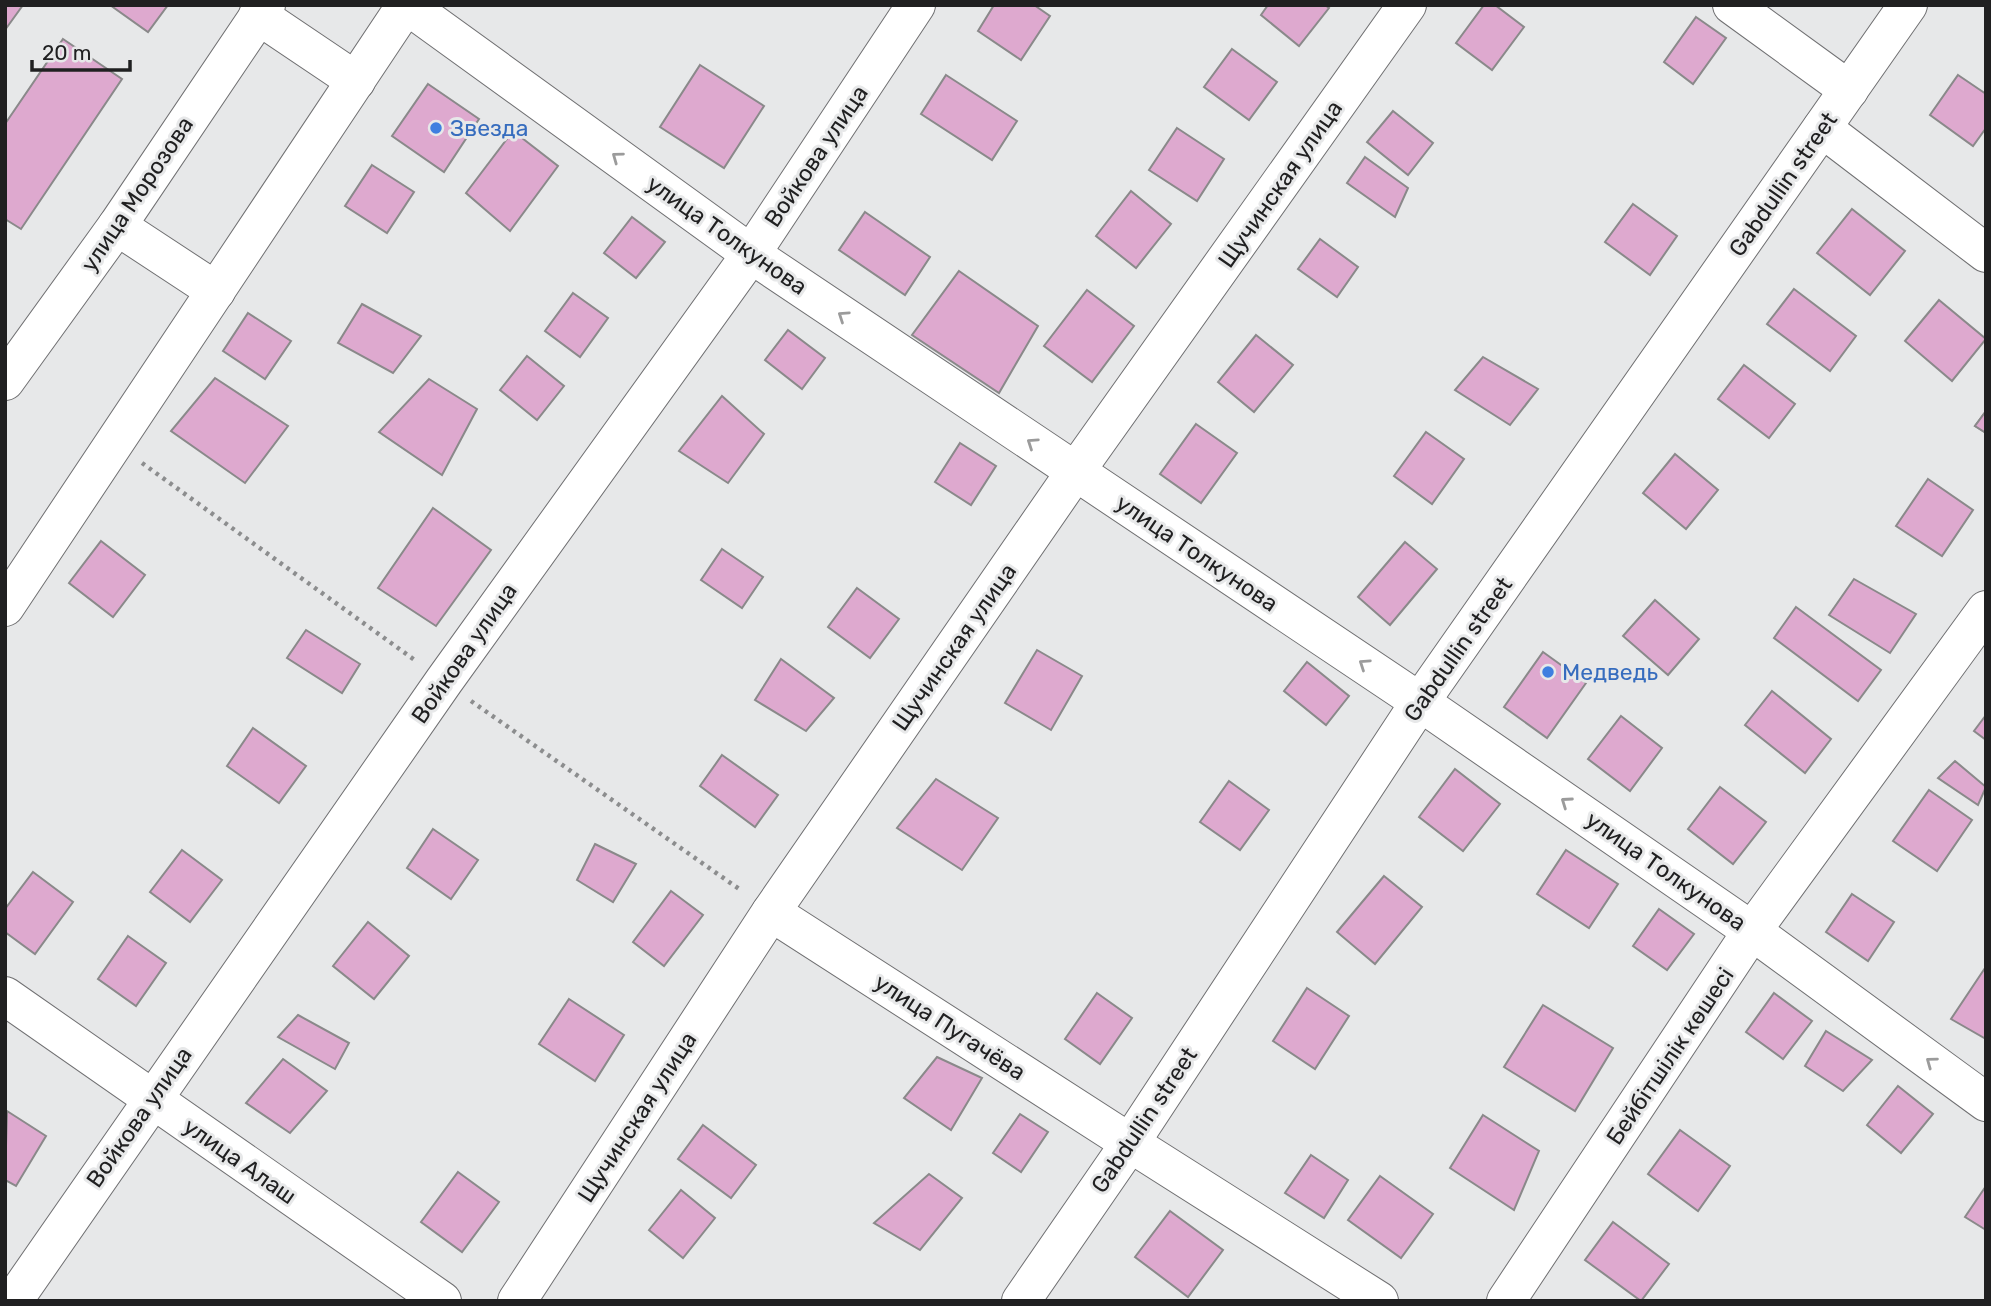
<svg xmlns="http://www.w3.org/2000/svg" width="1991" height="1306" font-family="Rubik,sans-serif">
<style>
.building{fill:#dea9cf;stroke:#8a898a;stroke-width:2}
.lines{fill:none;stroke-linecap:round;stroke-linejoin:round}
.minor-casing{stroke:#707072;stroke-width:40}
.major-casing{stroke:#707072;stroke-width:40}
.path{stroke:#8c8d8e;stroke-width:4.5;stroke-dasharray:3.5 5;stroke-linecap:butt}
.minor{stroke:#fff;stroke-width:38}
.major{stroke:#fff;stroke-width:38}
.oneway{stroke:#9b9b9b}
.shop-dot{fill:#3f7fe0;stroke:#e7e8e9;stroke-width:2.5}
.labels{text-anchor:middle;stroke-width:6;stroke-linejoin:round;paint-order:stroke}
.shop-label{font-size:23px;fill:#366cbe;stroke:#e7e8e9;text-anchor:start}
.street-label{font-size:23px;fill:#202021;stroke:#e7e8e9}
</style>
<rect width="100%" height="100%" fill="#e7e8e9"/>
<g class="building">
<polygon points="5,5 23,5 5,30"/>
<polygon points="110,5 168,5 148,32"/>
<polygon points="994,5 1034,5 1050,16 1021,60 978,31"/>
<polygon points="1268,5 1325,5 1329,8 1299,46 1261,15"/>
<polygon points="1484,5 1495,5 1524,27 1492,70 1456,43"/>
<polygon points="1696,17 1726,38 1693,84 1664,62"/>
<polygon points="63,39 122,79 21,229 5,219 5,124"/>
<polygon points="1232,49 1277,82 1249,120 1204,87"/>
<polygon points="700,65 764,106 724,168 660,127"/>
<polygon points="946,75 1017,121 992,160 921,114"/>
<polygon points="1958,75 1986,94 1986,128 1973,146 1930,115"/>
<polygon points="428,84 479,119 444,172 392,136"/>
<polygon points="1393,111 1433,143 1408,175 1367,142"/>
<polygon points="1177,128 1224,159 1197,201 1149,170"/>
<polygon points="513,131 558,166 510,231 466,193"/>
<polygon points="1365,157 1408,188 1395,217 1347,183"/>
<polygon points="372,165 414,192 387,233 345,206"/>
<polygon points="1131,191 1171,224 1136,268 1096,236"/>
<polygon points="1633,204 1677,236 1650,275 1605,242"/>
<polygon points="1852,209 1905,251 1870,295 1817,253"/>
<polygon points="865,212 930,257 905,295 839,250"/>
<polygon points="632,217 665,242 636,278 604,253"/>
<polygon points="1320,239 1358,267 1337,297 1298,269"/>
<polygon points="959,271 1038,326 999,393 912,335"/>
<polygon points="1794,289 1856,336 1830,371 1767,324"/>
<polygon points="1087,290 1134,326 1092,382 1044,346"/>
<polygon points="573,293 608,318 580,357 545,331"/>
<polygon points="1939,300 1986,339 1952,381 1905,341"/>
<polygon points="362,304 421,336 393,373 338,343"/>
<polygon points="248,313 291,341 265,379 223,351"/>
<polygon points="788,330 825,358 802,389 765,360"/>
<polygon points="1256,335 1293,365 1254,412 1218,382"/>
<polygon points="527,356 564,386 537,420 500,390"/>
<polygon points="1483,357 1538,389 1510,425 1455,390"/>
<polygon points="1744,365 1795,404 1769,438 1718,399"/>
<polygon points="215,378 288,426 245,483 171,431"/>
<polygon points="429,379 477,409 442,475 379,432"/>
<polygon points="722,396 764,434 728,483 679,451"/>
<polygon points="1986,411 1986,433 1975,426"/>
<polygon points="1986,411 1986,433 1975,426"/>
<polygon points="1196,424 1237,453 1201,503 1160,474"/>
<polygon points="1426,432 1464,459 1432,504 1394,476"/>
<polygon points="960,443 996,466 971,505 935,482"/>
<polygon points="1675,454 1718,490 1686,529 1643,493"/>
<polygon points="1928,479 1973,510 1942,556 1896,526"/>
<polygon points="433,508 491,550 436,626 378,588"/>
<polygon points="101,541 145,575 113,617 69,583"/>
<polygon points="1405,542 1437,569 1390,625 1358,597"/>
<polygon points="722,549 763,577 742,608 701,580"/>
<polygon points="1854,579 1916,614 1890,653 1829,615"/>
<polygon points="857,588 899,619 870,658 828,627"/>
<polygon points="1655,600 1699,639 1668,675 1623,636"/>
<polygon points="1796,607 1881,670 1858,701 1774,638"/>
<polygon points="306,630 360,664 342,693 287,658"/>
<polygon points="1037,650 1082,676 1051,730 1005,703"/>
<polygon points="1543,652 1586,683 1547,738 1504,707"/>
<polygon points="781,659 834,698 806,731 755,700"/>
<polygon points="1307,662 1349,696 1326,725 1284,691"/>
<polygon points="1772,691 1831,739 1805,773 1745,725"/>
<polygon points="1986,715 1986,740 1974,731"/>
<polygon points="1621,716 1662,748 1630,791 1588,759"/>
<polygon points="253,728 306,766 279,803 227,766"/>
<polygon points="722,755 778,795 755,827 700,786"/>
<polygon points="1955,761 1986,787 1978,805 1938,778"/>
<polygon points="1455,769 1500,804 1463,851 1419,817"/>
<polygon points="936,779 998,818 962,870 897,828"/>
<polygon points="1229,781 1269,810 1240,850 1200,822"/>
<polygon points="1720,787 1766,822 1733,864 1688,829"/>
<polygon points="1929,790 1972,820 1937,871 1893,841"/>
<polygon points="433,829 478,860 451,899 407,868"/>
<polygon points="595,844 636,864 613,902 577,880"/>
<polygon points="182,850 222,880 190,922 150,892"/>
<polygon points="1566,850 1618,884 1589,928 1537,894"/>
<polygon points="33,872 73,902 35,954 5,932 5,909"/>
<polygon points="1384,876 1422,907 1375,964 1337,932"/>
<polygon points="671,891 703,915 664,966 633,942"/>
<polygon points="1852,894 1894,922 1868,961 1826,932"/>
<polygon points="1659,909 1694,934 1667,970 1633,946"/>
<polygon points="368,922 409,956 374,999 333,966"/>
<polygon points="128,936 166,963 136,1006 98,979"/>
<polygon points="1985,968 1986,969 1986,1039 1951,1019"/>
<polygon points="1307,988 1349,1016 1315,1069 1273,1041"/>
<polygon points="1097,993 1132,1018 1100,1064 1065,1039"/>
<polygon points="1774,993 1812,1021 1783,1059 1746,1032"/>
<polygon points="569,999 624,1035 595,1081 539,1044"/>
<polygon points="1543,1005 1613,1048 1575,1111 1504,1067"/>
<polygon points="298,1015 349,1043 335,1069 278,1037"/>
<polygon points="1826,1031 1872,1060 1843,1091 1805,1066"/>
<polygon points="937,1057 982,1078 951,1130 904,1098"/>
<polygon points="283,1059 327,1091 290,1133 246,1103"/>
<polygon points="1898,1086 1933,1114 1901,1153 1867,1125"/>
<polygon points="7,1111 46,1136 16,1186 5,1180"/>
<polygon points="1020,1114 1048,1132 1021,1172 993,1153"/>
<polygon points="1483,1115 1539,1151 1514,1210 1450,1168"/>
<polygon points="703,1125 756,1165 731,1198 678,1159"/>
<polygon points="1680,1130 1730,1166 1698,1211 1648,1174"/>
<polygon points="1311,1155 1348,1180 1324,1218 1285,1193"/>
<polygon points="458,1172 499,1202 462,1252 421,1222"/>
<polygon points="929,1174 962,1198 920,1250 874,1223"/>
<polygon points="1380,1176 1433,1214 1401,1258 1348,1220"/>
<polygon points="1986,1186 1986,1230 1965,1217"/>
<polygon points="681,1190 715,1218 683,1258 649,1230"/>
<polygon points="1170,1211 1223,1250 1188,1297 1135,1257"/>
<polygon points="1613,1222 1669,1264 1641,1301 1585,1260"/>
</g>
<g class="lines">
<defs>
<g id="minor">
<polyline points="407,5 751,254 1420,702 1752,931 1986,1102"/>
<polyline points="1732,5 1849,90"/>
<polyline points="258,15 356,81"/>
<polyline points="1822,128 1986,253"/>
<polyline points="117,226 216,291"/>
<polyline points="5,607 406,5"/>
<polyline points="771,912 1130,1143 1379,1301"/>
<polyline points="5,996 442,1301"/>
<polyline points="13,1301 444,681 751,254 916,5"/>
<polyline points="517,1301 771,912 1075,472 1407,5"/>
<polyline points="1021,1301 1130,1143 1420,702 1908,5"/>
<polyline points="1506,1301 1752,931 1986,610"/>
</g>
<polyline id="major" points="5,381 117,226 266,5"/>
</defs>
<use href="#minor" class="minor-casing"/>
<use href="#major" class="major-casing"/>
<g class="path">
<polyline points="142,463 416,661"/>
<polyline points="471,701 742,891"/>
</g>
<use href="#minor" class="minor"/>
<use href="#major" class="major"/>
</g>
<defs><path id="oneway-chevron" d="M-2-3.5L2.5 0L-2 3.5" fill="none" stroke-width="1.6" stroke-linecap="round" stroke-linejoin="round" transform="scale(1.75)"/></defs>
<g class="oneway">
<use href="#oneway-chevron" transform="translate(617 157) rotate(-144)"/>
<use href="#oneway-chevron" transform="translate(843 316) rotate(-146)"/>
<use href="#oneway-chevron" transform="translate(1032 443) rotate(-146)"/>
<use href="#oneway-chevron" transform="translate(1364 664) rotate(-146)"/>
<use href="#oneway-chevron" transform="translate(1566 802) rotate(-145)"/>
<use href="#oneway-chevron" transform="translate(1931 1062) rotate(-144)"/>
</g>
<g class="shop-dot">
<circle cx="436" cy="128" r="7"/>
<circle cx="1548" cy="672" r="7"/>
</g>
<g class="labels">
<g class="shop-label">
<text x="450" y="136">Звезда</text>
<text x="1562" y="680">Медведь</text>
</g>
<g class="street-label">
<text transform="translate(816 156) rotate(-56)" y="8">Войкова улица</text>
<text transform="translate(1280 184) rotate(-55)" y="8">Щучинская улица</text>
<text transform="translate(1783 184) rotate(-55)" y="8">Gabdullin street</text>
<text transform="translate(137 194) rotate(-56)" y="8">улица Морозова</text>
<text transform="translate(727 235) rotate(35)" y="8">улица Толкунова</text>
<text transform="translate(1197 553) rotate(34)" y="8">улица Толкунова</text>
<text transform="translate(954 647) rotate(-55)" y="8">Щучинская улица</text>
<text transform="translate(1458 649) rotate(-55)" y="8">Gabdullin street</text>
<text transform="translate(464 653) rotate(-55)" y="8">Войкова улица</text>
<text transform="translate(1666 871) rotate(35)" y="8">улица Толкунова</text>
<text transform="translate(950 1027) rotate(33)" y="8">улица Пугачёва</text>
<text transform="translate(1670 1056) rotate(-56)" y="8">Бейбітшілік көшесі</text>
<text transform="translate(139 1117) rotate(-55)" y="8">Войкова улица</text>
<text transform="translate(637 1117) rotate(-57)" y="8">Щучинская улица</text>
<text transform="translate(1144 1120) rotate(-56)" y="8">Gabdullin street</text>
<text transform="translate(240 1161) rotate(35)" y="8">улица Алаш</text>
</g>
</g>
<rect width="1991" height="1306" fill="none" stroke="#202021" stroke-width="14"/>
<path d="M32 60v10h98v-10" fill="none" stroke="#202021" stroke-width="3.5"/>
<text x="42" y="60" font-size="21" fill="#202021" stroke="#e7e8e9" stroke-width="5" paint-order="stroke">20 m</text>
</svg>
